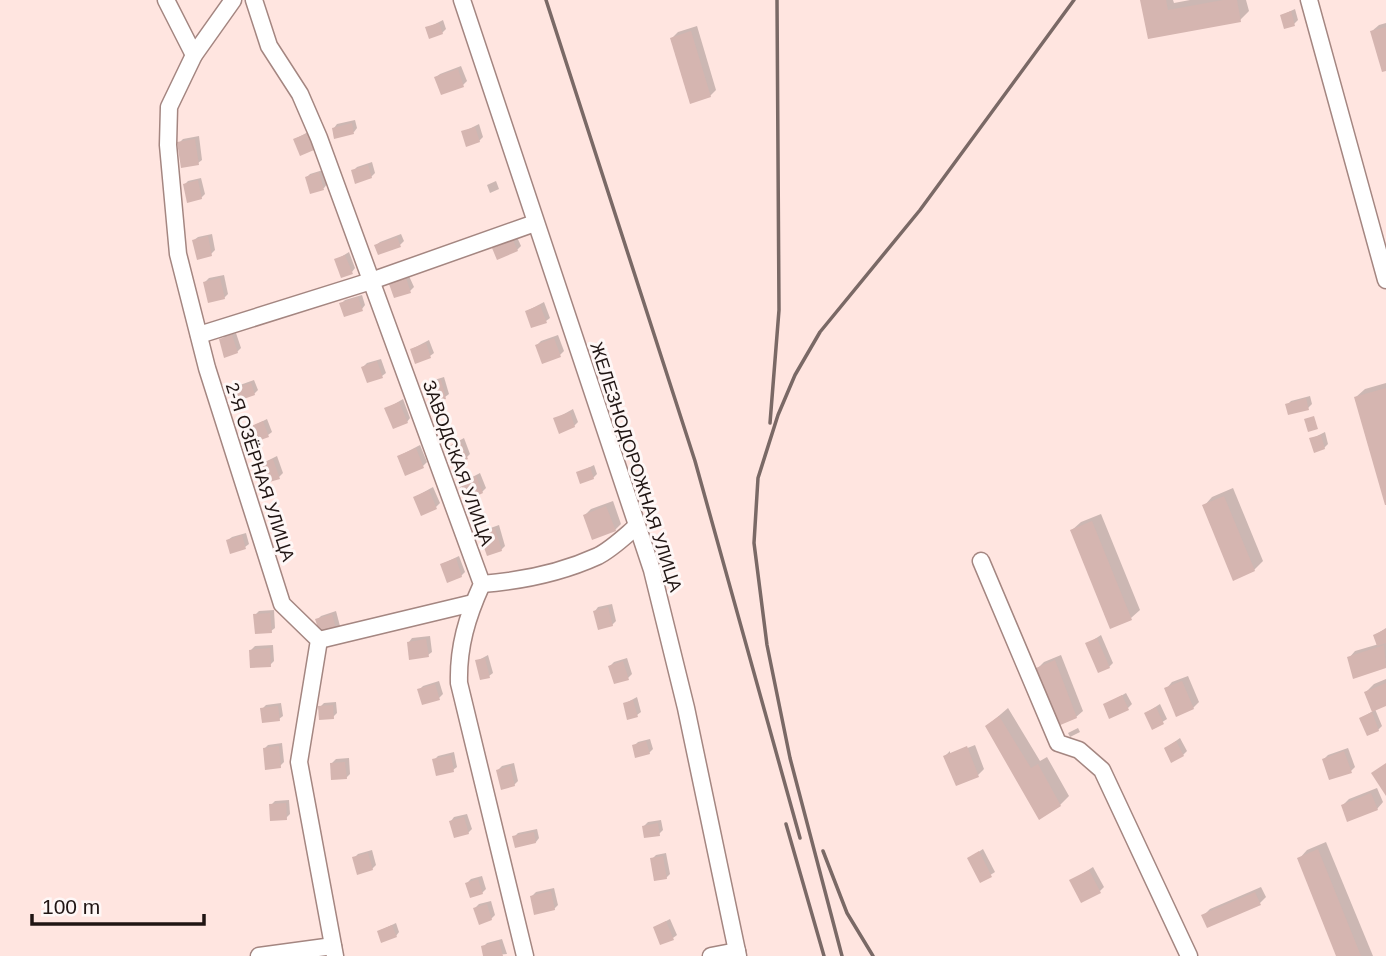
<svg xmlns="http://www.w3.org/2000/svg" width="1386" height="956" font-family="Arial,sans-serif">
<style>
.shadow{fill:#0003}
.building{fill:#d5b5b0}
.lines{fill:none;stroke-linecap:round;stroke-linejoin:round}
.minor-casing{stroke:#a48681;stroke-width:19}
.minor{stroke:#fff;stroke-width:16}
.rail{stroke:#7a6966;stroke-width:3.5}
.labels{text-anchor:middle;stroke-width:6;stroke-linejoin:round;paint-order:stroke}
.street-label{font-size:18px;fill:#201513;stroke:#fef7f6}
</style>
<rect width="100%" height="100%" fill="#ffe5e0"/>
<g class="shadow">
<polygon points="1142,0 1173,0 1174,3 1190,0 1246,0 1249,11 1240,20 1149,37"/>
<polygon points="1295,9 1298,20 1294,24 1282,15"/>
<polygon points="443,20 446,29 442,33 427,28"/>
<polygon points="1386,23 1386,69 1372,31 1379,25"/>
<polygon points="697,26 716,90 710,96 672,38 678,32"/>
<polygon points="461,66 467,81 463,85 436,77 440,74"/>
<polygon points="355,120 357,128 354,132 334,128 337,124"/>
<polygon points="479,124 483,137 479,141 463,132"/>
<polygon points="312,130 317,145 313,149 295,139"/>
<polygon points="199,136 202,160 198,163 179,143 183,139"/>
<polygon points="372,162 375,173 371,177 353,171 357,167"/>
<polygon points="323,170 327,184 324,188 311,192 307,177 310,174"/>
<polygon points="201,178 205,194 201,198 184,185 188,181"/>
<polygon points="496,181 499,189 490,193 487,185"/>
<polygon points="212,234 215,250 211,254 194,240 198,237"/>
<polygon points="401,234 404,241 400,245 376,245 380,242"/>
<polygon points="517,237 521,246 517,250 495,249"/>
<polygon points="349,252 355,268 352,272 336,260"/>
<polygon points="224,275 228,294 224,298 205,282 209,278"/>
<polygon points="409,276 414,287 410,291 391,284 395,280"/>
<polygon points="362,295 365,305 362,309 341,304 345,300"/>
<polygon points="544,302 550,318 546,321 527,311"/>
<polygon points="236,333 241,348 237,352 221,340 225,336"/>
<polygon points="558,335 564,351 560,355 537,345 541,341"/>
<polygon points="429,340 434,353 430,356 412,349"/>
<polygon points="381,359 386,373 382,376 363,367 367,363"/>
<polygon points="444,377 449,394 445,397 427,385 431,381"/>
<polygon points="254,380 258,390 254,394 236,389 240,385"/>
<polygon points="1386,383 1386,499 1356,397 1365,389"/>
<polygon points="1310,396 1312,404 1308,408 1287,405 1291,401"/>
<polygon points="403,399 410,418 407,422 386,409"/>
<polygon points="573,409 578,422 574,426 555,419"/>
<polygon points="267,419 272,432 268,435 251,427"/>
<polygon points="1325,432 1328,444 1324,448 1311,439"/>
<polygon points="464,438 470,454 467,457 446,448"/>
<polygon points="420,445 427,462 423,466 399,456"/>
<polygon points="277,456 283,473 279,477 261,464"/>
<polygon points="594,465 597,474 593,478 578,473"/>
<polygon points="480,473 486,488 482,492 461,483"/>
<polygon points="433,487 440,503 436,507 415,497"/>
<polygon points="1233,488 1263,561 1254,570 1204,506 1212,497"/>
<polygon points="613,501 621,524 615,530 585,515 591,509"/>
<polygon points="1101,514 1140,610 1131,618 1072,530 1081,522"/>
<polygon points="499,525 505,546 501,550 481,534 485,530"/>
<polygon points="246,533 249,544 245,547 228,540 232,537"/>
<polygon points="459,556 465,572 461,576 442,564"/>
<polygon points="612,604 616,621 612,625 595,611 598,607"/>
<polygon points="274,610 275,628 271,631 255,615 259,611"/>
<polygon points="336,611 340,626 336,630 317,620 321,616"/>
<polygon points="1386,628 1386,667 1355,676 1349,658 1355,651 1379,644 1375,635"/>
<polygon points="1101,635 1113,663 1109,667 1087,644"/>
<polygon points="430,636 432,652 428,655 409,642 412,638"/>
<polygon points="273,645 274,661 270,665 251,650 255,646"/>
<polygon points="488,655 493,673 489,676 477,661"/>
<polygon points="1061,655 1083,711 1076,717 1038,668 1044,662"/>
<polygon points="627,658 632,674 628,678 610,666 614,662"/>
<polygon points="1188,676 1199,702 1193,708 1166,689 1172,682"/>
<polygon points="1386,679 1386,704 1375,709 1382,726 1378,730 1361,718 1373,711 1366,692 1374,684"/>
<polygon points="439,681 443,694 439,698 419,690 423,686"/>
<polygon points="1126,693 1132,704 1128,708 1105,705"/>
<polygon points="637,697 641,712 637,715 624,704"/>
<polygon points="336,702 337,713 333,717 320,707 324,703"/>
<polygon points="281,703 283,716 279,719 262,709 266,705"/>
<polygon points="1160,704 1167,719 1153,728 1146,713"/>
<polygon points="1008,708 1040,761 1047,757 1069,796 1060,805 987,726"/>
<polygon points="1078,728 1080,732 1070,737 1068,733"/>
<polygon points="1180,738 1187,751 1183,755 1166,748"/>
<polygon points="650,739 653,749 649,753 634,746 638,742"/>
<polygon points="282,743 284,762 280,766 264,749 268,745"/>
<polygon points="975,745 984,769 978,775 945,756 950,751 950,755"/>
<polygon points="1348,748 1355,767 1351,771 1324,759 1328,755"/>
<polygon points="454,752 457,767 453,770 434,760 438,756"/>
<polygon points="349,758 350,774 346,778 332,763 336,759"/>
<polygon points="514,763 518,781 514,785 498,770 502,766"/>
<polygon points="1377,788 1383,802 1377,809 1343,805 1349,799"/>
<polygon points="289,800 290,814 286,818 271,805 275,801"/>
<polygon points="467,814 472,829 468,833 451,821 454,817"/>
<polygon points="661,820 663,830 659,834 644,826 648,822"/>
<polygon points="537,829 539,838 536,842 514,837 518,833"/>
<polygon points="1326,842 1373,956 1338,956 1299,859 1307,850"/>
<polygon points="983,849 995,872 981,881 969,858"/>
<polygon points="372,850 376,865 372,869 354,858 358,854"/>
<polygon points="666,853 670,874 666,878 652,859 656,855"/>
<polygon points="1093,867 1104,887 1100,891 1071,881"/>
<polygon points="482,876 486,889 482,893 467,883 471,879"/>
<polygon points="1261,887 1266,897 1260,903 1204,915 1210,909"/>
<polygon points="554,888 558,905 554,909 532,896 536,892"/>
<polygon points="491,901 495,915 491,919 475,908 479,904"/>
<polygon points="670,919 677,935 673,938 655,927"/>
<polygon points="396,923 399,932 396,936 379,931"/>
<polygon points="502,939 507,954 485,956 483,947 487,943"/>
</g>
<g class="building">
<polygon points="1140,0 1166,0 1168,10 1223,0 1237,0 1241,22 1148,39"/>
<polygon points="1291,11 1295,26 1284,29 1280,15"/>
<polygon points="439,23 443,34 429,39 425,27"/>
<polygon points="1386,27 1386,71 1382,72 1370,31"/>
<polygon points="691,31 711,97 690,104 670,38"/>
<polygon points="458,69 464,87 441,95 434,77"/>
<polygon points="352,123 354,134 334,139 332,128"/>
<polygon points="475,127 480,142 466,147 461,131"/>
<polygon points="308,133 314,150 300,156 293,139"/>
<polygon points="195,139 199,165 181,168 177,142"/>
<polygon points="368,165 372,178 355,184 351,170"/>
<polygon points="319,172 324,190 310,194 305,177"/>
<polygon points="198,180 202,199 187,203 183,184"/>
<polygon points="208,236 212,256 197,260 192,240"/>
<polygon points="397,237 401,247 378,255 374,245"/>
<polygon points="513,240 518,251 497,260 492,248"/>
<polygon points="345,255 353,274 341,278 334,259"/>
<polygon points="220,278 225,299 208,303 203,282"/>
<polygon points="406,278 411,293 394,298 389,284"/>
<polygon points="358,297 363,311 344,317 339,303"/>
<polygon points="540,305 547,323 531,328 525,311"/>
<polygon points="232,335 238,353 224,358 219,339"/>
<polygon points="554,338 561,357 542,364 535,345"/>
<polygon points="426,343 431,358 415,364 410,349"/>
<polygon points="377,361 383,378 367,383 361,367"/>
<polygon points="441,380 446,399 431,403 425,384"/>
<polygon points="251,383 255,395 238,401 234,388"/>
<polygon points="1386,388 1386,505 1385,505 1354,397"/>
<polygon points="1306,398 1309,410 1288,415 1285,404"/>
<polygon points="399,402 408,423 393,429 384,408"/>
<polygon points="570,412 575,427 559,434 553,418"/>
<polygon points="1314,416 1318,429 1308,432 1304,419"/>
<polygon points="263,421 269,437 255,442 249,427"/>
<polygon points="1321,435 1325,449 1314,453 1309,438"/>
<polygon points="460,441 468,459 452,466 444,448"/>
<polygon points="416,448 424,468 405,476 397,456"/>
<polygon points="273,459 280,479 266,483 259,464"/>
<polygon points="590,467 594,479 580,484 576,472"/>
<polygon points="476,476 483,493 466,501 458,483"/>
<polygon points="429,490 437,509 421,516 413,497"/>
<polygon points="1224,496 1255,571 1233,581 1202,505"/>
<polygon points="606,506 616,531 592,540 583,515"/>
<polygon points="1092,521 1132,620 1110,629 1070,530"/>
<polygon points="495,528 502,551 487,556 479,533"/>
<polygon points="242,535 246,549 230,554 226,540"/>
<polygon points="456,558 462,577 447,583 440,564"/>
<polygon points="608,607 613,626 598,630 593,611"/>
<polygon points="270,613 272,633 255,634 253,614"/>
<polygon points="332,614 337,632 321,637 315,619"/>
<polygon points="1386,629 1386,643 1377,646 1373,635"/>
<polygon points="1097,638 1110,668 1098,673 1085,643"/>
<polygon points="426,639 429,657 409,660 407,642"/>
<polygon points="1384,645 1386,668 1353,679 1347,657"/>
<polygon points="270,648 271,667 250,668 249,650"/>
<polygon points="485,658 490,678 480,680 475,660"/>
<polygon points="1055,660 1077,718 1058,726 1036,668"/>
<polygon points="623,661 629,680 614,684 608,666"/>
<polygon points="1182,681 1194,709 1176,717 1164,688"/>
<polygon points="1386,683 1386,706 1372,712 1364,692"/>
<polygon points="435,684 440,700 422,705 417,689"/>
<polygon points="1122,695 1129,710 1109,719 1103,704"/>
<polygon points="633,700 638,717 627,720 623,703"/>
<polygon points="333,705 334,719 319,720 318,706"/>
<polygon points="278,706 280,721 262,723 260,708"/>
<polygon points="1156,707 1164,724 1152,730 1144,713"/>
<polygon points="1372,712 1379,731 1367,736 1359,718"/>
<polygon points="999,716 1031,768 1038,764 1061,806 1039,820 985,726"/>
<polygon points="646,741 650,754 635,758 632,745"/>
<polygon points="1176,741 1184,756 1171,763 1164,748"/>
<polygon points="279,746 281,768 265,770 263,748"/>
<polygon points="967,746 979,777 956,786 943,756"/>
<polygon points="1344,751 1352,773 1329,780 1322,759"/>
<polygon points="451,755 454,772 436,776 432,759"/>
<polygon points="345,762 347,779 331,780 330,763"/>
<polygon points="1386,763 1386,796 1371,773"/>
<polygon points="510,766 515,786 501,790 496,770"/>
<polygon points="1371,793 1378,810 1347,822 1341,805"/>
<polygon points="286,803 287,820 270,821 269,804"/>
<polygon points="464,817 469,834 454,838 449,821"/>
<polygon points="658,823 660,836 644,838 642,826"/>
<polygon points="534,832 536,843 515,848 512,836"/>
<polygon points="1318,849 1361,956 1336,956 1297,858"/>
<polygon points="979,851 992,877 980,883 967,858"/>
<polygon points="368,853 373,870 357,875 352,857"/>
<polygon points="663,856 667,879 654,881 650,858"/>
<polygon points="1089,870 1101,893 1081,903 1069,880"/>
<polygon points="478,879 483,894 470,898 465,883"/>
<polygon points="551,891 555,910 534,915 530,896"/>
<polygon points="1255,892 1261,905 1207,928 1201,915"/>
<polygon points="487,904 492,920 479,925 473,908"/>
<polygon points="666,921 674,940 660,945 653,927"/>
<polygon points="392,925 397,937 381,943 377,931"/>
<polygon points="499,941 503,956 483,956 481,946"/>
</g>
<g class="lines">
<defs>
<g id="minor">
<polyline points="166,0 194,55"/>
<polyline points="233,0 194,55 169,107 168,145 178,254 207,368 282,604 319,640 299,762 335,956"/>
<path d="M 254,0 L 269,46 L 300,94 L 319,138 L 482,584 C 467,617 458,647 459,683 L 525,956"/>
<polyline points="462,0 652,570 686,708 738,956"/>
<polyline points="1309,0 1386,280"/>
<polyline points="199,335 371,281 535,223"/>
<polyline points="981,561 1058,743 1079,750 1102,770 1189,956"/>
<path d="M 482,584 C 520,581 563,572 598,556 C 612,549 625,536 637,526"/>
<polyline points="319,640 473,603"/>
<polyline points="259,956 333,946"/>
<polyline points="711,956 737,951"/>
</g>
</defs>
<use href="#minor" class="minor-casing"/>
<use href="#minor" class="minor"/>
<g class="rail">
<polyline points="546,0 695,461 800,838"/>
<polyline points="770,423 779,310 777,0"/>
<polyline points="786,824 824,956"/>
<polyline points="823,851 847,913 873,956"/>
<polyline points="842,956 790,758 767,645 754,543 758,478 778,415 795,375 820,332 920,210 1074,0"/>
</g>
</g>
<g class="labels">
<g class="street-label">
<text transform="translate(458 463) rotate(70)" y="6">ЗАВОДСКАЯ УЛИЦА</text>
<text transform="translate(636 467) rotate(72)" y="6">ЖЕЛЕЗНОДОРОЖНАЯ УЛИЦА</text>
<text transform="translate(260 472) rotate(72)" y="6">2-Я ОЗЁРНАЯ УЛИЦА</text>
</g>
</g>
<path d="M32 914v10h172v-10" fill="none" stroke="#201513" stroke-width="3.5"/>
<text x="42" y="914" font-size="21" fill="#201513" stroke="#fef7f6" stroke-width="5" paint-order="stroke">100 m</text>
</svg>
